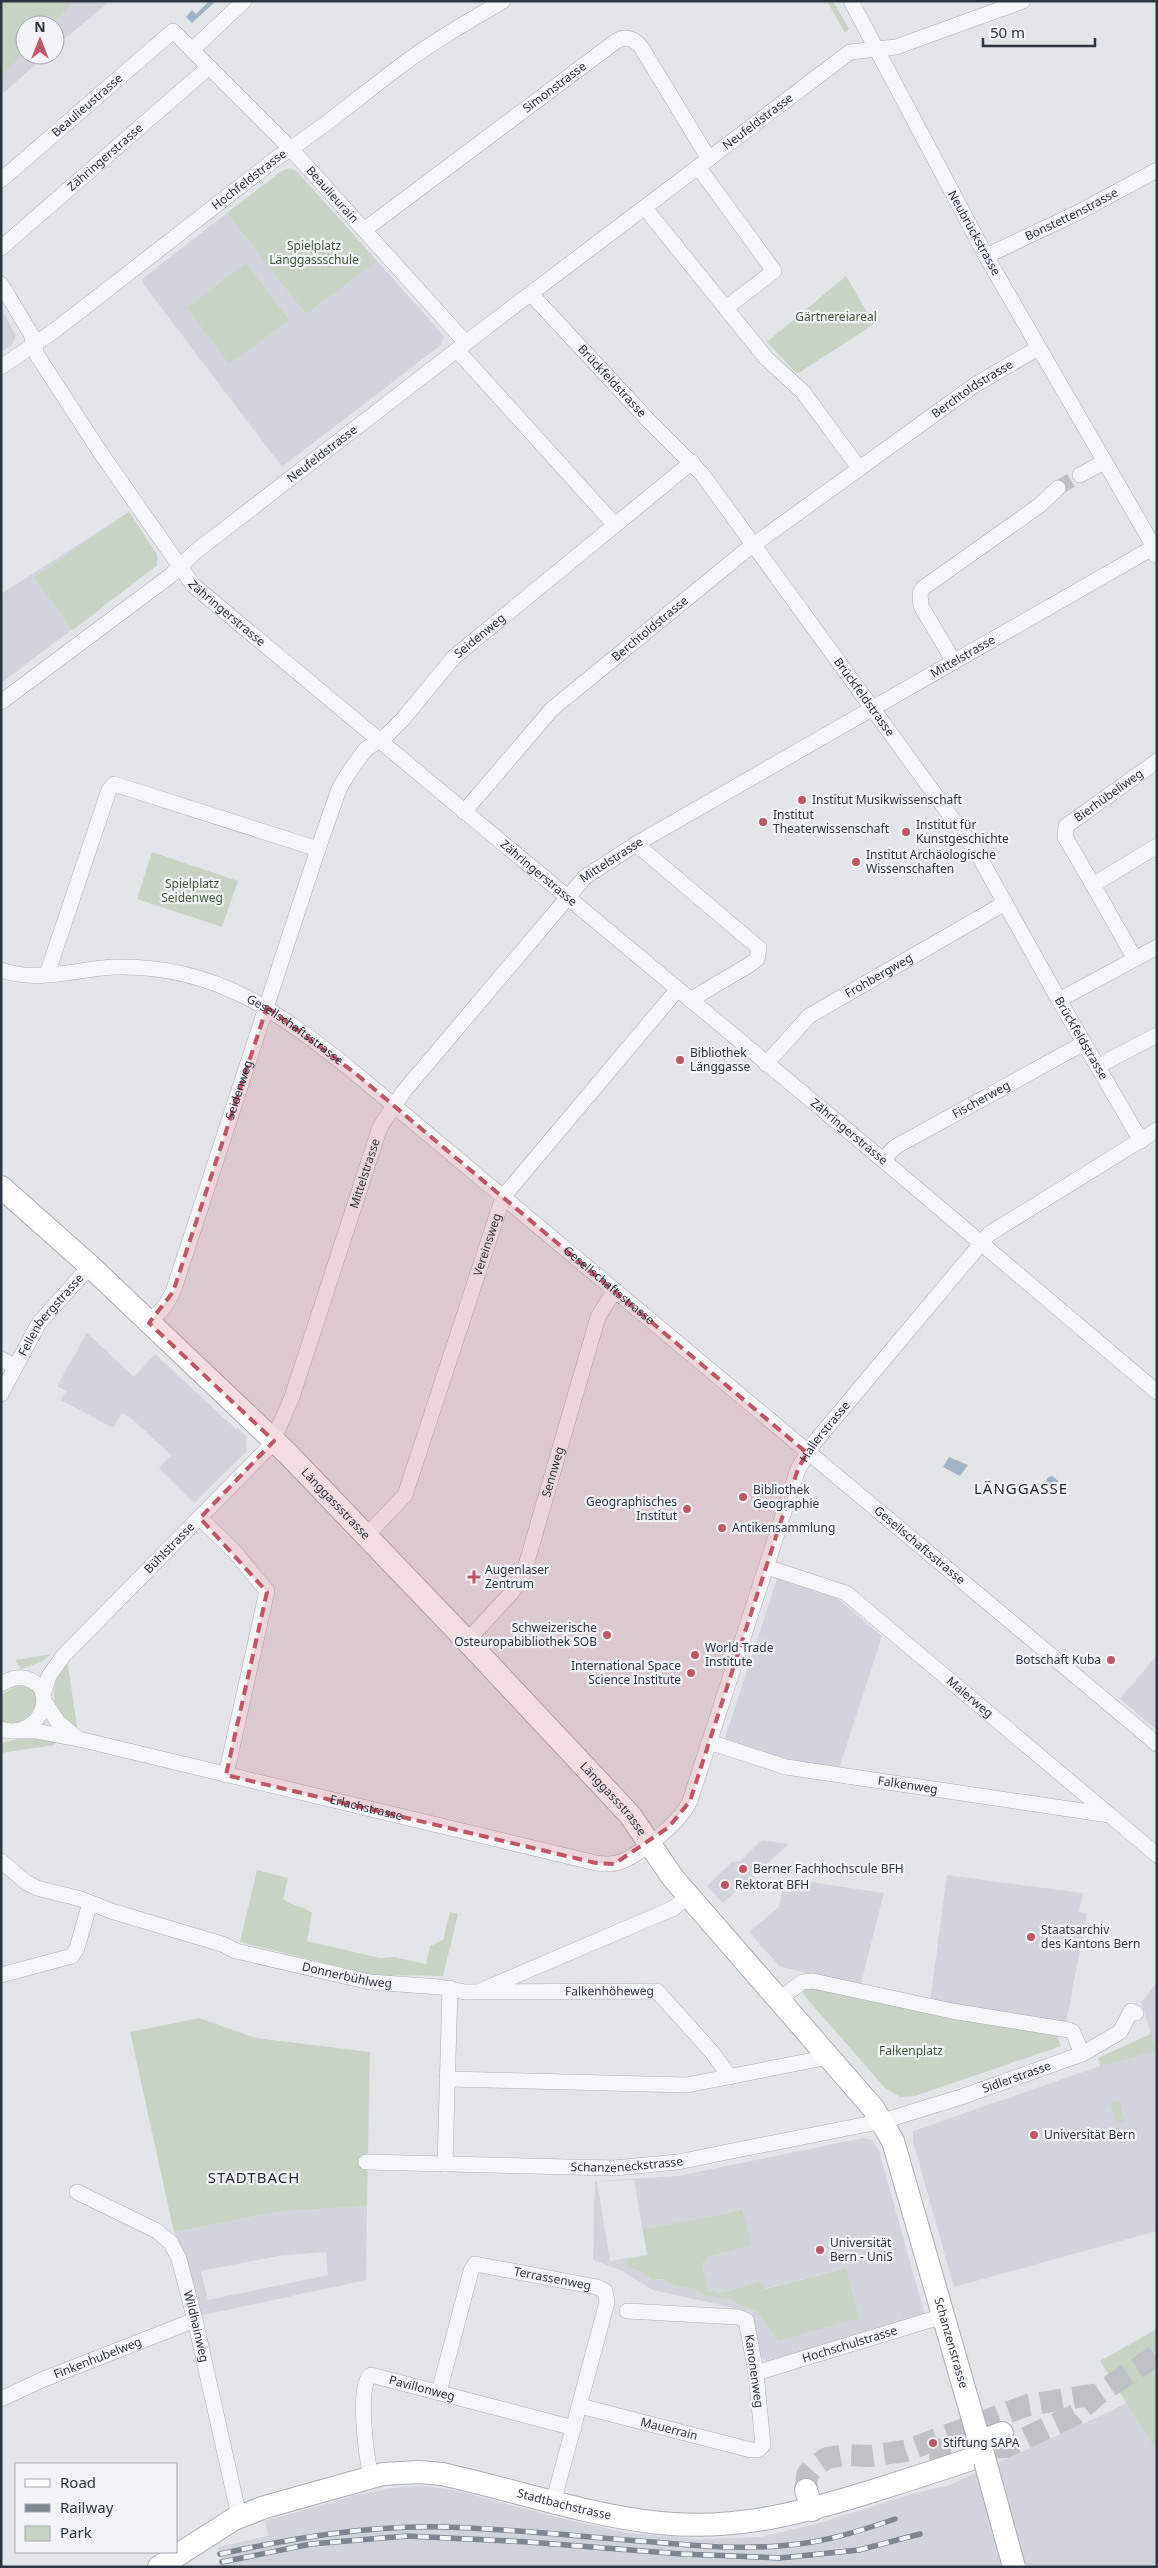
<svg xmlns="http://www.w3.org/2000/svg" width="1158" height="2568" font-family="'Noto Sans',sans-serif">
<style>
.built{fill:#d1d5db;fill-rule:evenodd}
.green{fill:#c9d3c5}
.water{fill:#a1b4c6}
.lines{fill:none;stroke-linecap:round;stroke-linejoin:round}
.minor-tunnel{stroke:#bec2c7;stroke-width:15;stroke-dasharray:15 8;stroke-linecap:butt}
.secondary-tunnel{stroke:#bec2c7;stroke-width:22;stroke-dasharray:22 11;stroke-linecap:butt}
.minor-casing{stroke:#a8adb3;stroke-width:16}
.tertiary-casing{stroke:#a8adb3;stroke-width:21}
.secondary-casing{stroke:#a8adb3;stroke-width:24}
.minor{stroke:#f5f6f8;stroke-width:15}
.tertiary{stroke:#f5f6f8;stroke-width:20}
.secondary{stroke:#fff;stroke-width:22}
.rail-casing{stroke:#7e8692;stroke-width:5.5}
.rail{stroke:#f2f4f7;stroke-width:4;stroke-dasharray:11;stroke-linecap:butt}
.secondary-bridge-casing{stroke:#a8adb3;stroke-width:24;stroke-linecap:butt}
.secondary-bridge{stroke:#fff;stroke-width:22}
.marked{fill:#c25468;fill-opacity:0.2;stroke:#c25468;stroke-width:4;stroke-dasharray:10 6;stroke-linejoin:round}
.poi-dot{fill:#c25468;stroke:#f2f4f7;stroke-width:2}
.labels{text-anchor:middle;stroke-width:4.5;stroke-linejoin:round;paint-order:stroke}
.street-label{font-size:12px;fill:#2c3440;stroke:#f2f4f7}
.park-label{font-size:12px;fill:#425a3b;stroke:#f2f4f7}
.poi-label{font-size:12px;fill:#2c3440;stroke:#f2f4f7;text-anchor:start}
.quarter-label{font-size:15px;letter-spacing:1px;fill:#1e2531;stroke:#f2f4f7}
</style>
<rect width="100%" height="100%" fill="#e3e6e9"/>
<g class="built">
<polygon points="1,1 110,1 55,47 55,25 25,25 25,55 46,55 1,95"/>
<polygon points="290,168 298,172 444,336 441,345 282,467 144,285 142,279 281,171"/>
<polygon points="1,307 16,336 12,345 1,352"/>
<polygon points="129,512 157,554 158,560 156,566 1,683 1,594"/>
<polygon points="87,1333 134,1377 155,1354 236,1429 238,1428 246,1436 246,1452 194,1503 159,1468 171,1455 133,1420 122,1413 113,1428 61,1400 66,1391 57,1386"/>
<polygon points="777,1579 838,1599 882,1636 839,1769 784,1760 724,1741"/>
<polygon points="1157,1655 1157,1730 1120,1699"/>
<polygon points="762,1840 789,1844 723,1903 707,1886 732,1862 740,1861"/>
<polygon points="947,1875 1083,1893 1079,1912 1087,1914 1066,2023 930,2002"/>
<polygon points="785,1878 884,1893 860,1987 779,1966 749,1932 779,1907"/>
<polygon points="1157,1983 1157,2231 954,2287 913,2142 913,2131 1100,2066 1098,2058 1151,2034 1141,2002"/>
<path d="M 863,2138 L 872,2140 L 879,2151 L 925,2315 L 768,2362 L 762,2359 L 759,2354 L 752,2312 L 653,2290 L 622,2271 L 593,2260 L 595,2181 L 678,2176 ZM 634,2180 L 647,2255 L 610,2261 L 597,2181 ZM 741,2209 L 700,2263 L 709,2293 L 717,2294 L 762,2281 L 764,2289 L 845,2268 L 778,2341 L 757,2312 L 730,2300 L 706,2296 L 695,2289 L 674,2286 L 663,2279 L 652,2280 L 627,2259 L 648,2255 L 707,2218 Z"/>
<path d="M 367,2206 L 366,2280 L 199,2316 L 189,2274 L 174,2232 L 276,2212 ZM 326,2252 L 328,2275 L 208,2300 L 201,2271 L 278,2256 Z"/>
<polygon points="1157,2378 1157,2567 223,2567 218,2547 268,2536 265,2521 360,2494 393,2488 420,2486 454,2490 556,2517 627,2533 699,2539 760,2537 816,2524 915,2493 950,2485 1121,2406"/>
</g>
<g class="green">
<polygon points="1,1 74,1 51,25 25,25 25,52 1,76"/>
<polygon points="827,1 833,1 849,29 845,33"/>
<polygon points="286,169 295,170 377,261 306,314 227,213"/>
<polygon points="246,263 289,320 229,364 187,308"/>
<polygon points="846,276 874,324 797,374 767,342"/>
<polygon points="129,512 157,555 157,565 73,630 34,578"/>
<polygon points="152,852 238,881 222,927 137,899"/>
<polygon points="51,1654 41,1662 21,1669 15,1660"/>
<path d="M 65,1663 L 68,1666 L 77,1726 L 76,1730 C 48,1711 49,1689 65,1663 Z"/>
<path d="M 17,1685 C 57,1687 25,1738 1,1720 L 1,1695 Z"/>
<polygon points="30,1737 55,1742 55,1745 1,1753 1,1744 19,1738"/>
<path d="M 257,1870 L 288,1878 L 283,1899 C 292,1906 303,1906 312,1913 L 307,1941 L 380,1958 L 395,1957 L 426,1964 L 430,1946 L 443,1940 L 450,1912 L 458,1914 L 443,1976 L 372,1975 L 240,1942 Z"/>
<polygon points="808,1987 1056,2032 1061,2046 915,2096 900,2097 885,2088 802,1993"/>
<polygon points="199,2018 256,2038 370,2052 367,2206 276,2212 174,2232 130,2032"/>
<polygon points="1151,2034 1156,2051 1101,2066 1098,2058"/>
<polygon points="1119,2100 1125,2121 1116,2123 1110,2103"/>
<polygon points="742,2209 752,2245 707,2257 707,2261 701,2263 709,2292 716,2291 717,2294 762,2281 765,2289 846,2268 859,2318 778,2341 757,2312 730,2300 706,2296 695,2289 674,2286 663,2279 652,2280 641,2271 628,2267 627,2259 648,2255 643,2229 707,2218"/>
<polygon points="1157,2329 1157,2451 1100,2361"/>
</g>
<g class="water">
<polygon points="209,1 216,1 192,23 186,17 192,10 196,14"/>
<polygon points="949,1457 968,1465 960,1476 943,1467"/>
<polygon points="1052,1476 1068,1489 1062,1496 1046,1483 1047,1478"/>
</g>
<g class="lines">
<polyline class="minor-tunnel" points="1058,488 1080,475"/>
<g class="secondary-tunnel">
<polyline points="929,2450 1006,2447 1075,2415 1098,2394 1157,2355"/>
<polyline points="806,2490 807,2475 813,2468 827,2458 845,2455 870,2456 905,2451 1028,2405 1098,2394"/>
</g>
<defs>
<g id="minor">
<polyline points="192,50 244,1"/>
<polyline points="699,168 774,271 726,308"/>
<path id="s1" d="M 1,180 L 173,31 L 291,149 L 466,343"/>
<polyline points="645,208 766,358 803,392 859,468"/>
<path id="s2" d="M 364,230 L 615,42 C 625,35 634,38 641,47 L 709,159"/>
<path id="s3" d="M 1,248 L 209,67"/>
<path id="s4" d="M 986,256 L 1079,212 L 1157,170"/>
<path id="s5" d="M 1,284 L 31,334 L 37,355 L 100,452 L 193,585 L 883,1160 L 1157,1392"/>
<path id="s6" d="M 531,294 L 649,421 L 702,474 L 976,851 L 1059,1000 L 1141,1141"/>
<polyline points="457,350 614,524"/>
<path id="s7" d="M 1,367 L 54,331 L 278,157 C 321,130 359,97 399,67 C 432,42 467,22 503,1"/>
<polyline points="1080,475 1104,462"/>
<polyline points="954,662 921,606 920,593 923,588 1040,505 1058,488"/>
<path id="s8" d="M 1,702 L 170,576 L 195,552 L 493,322 L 850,52 L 896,47 L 1023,1"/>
<path id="s9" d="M 464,812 L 552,709 L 745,551 L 975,385 L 1038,348"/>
<polyline points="636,844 759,948 757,959 749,965 690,1000"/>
<path id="s10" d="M 1093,885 L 1065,837 L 1066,826 L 1157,761"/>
<polyline points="1135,959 1093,885 1157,846"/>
<path id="s11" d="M 1,970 C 37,983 77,969 114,967 C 216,964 280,1013 355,1073 L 1157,1744"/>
<polyline points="47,974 109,790 114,784 318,849"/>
<polyline points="1059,1000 1157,947"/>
<path id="s12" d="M 766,1064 L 809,1016 L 1005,903"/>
<polyline points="1098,1066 1157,1035"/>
<path id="s13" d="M 883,1160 L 895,1147 L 1084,1043"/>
<path id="s14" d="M 149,1323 L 165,1306 L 173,1292 L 318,849 L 339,789 L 349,772 L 366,749 L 387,735 L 403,719 L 454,657 L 692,462"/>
<polyline points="1,1359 15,1366"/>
<path id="s15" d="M 1,1394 L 39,1323 L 90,1266"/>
<polyline points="200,1518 234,1551 267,1591 226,1775"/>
<path id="s16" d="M 366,1536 L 405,1495 L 503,1197 L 677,990"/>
<path id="s17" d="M 767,1567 L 846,1593 L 1157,1855"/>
<path id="s18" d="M 467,1641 L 512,1592 L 524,1572 L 598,1317 L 615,1290"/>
<path d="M 1,1684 C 15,1675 29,1675 41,1688 C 52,1713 27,1738 1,1729"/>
<path id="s19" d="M 43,1695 L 49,1676 L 64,1655 L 271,1445 L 292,1397 L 380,1127 L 404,1091 L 585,877 L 636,844 L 1154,547 L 986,256 L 851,1"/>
<polyline points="44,1701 58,1722 77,1738"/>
<path id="s20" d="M 14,1731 L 36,1731 L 83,1740 L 596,1863 C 603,1864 609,1865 616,1863 C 638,1858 681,1821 690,1801 L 798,1469 L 814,1443 L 989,1234 L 1157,1130"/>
<path id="s21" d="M 709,1742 L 786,1767 L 1109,1815"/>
<path id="s22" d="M 1,1861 L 27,1883 L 37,1888 L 81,1899 L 111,1911 L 222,1944 L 236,1951 L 370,1982 L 440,1987 L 465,1992 L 657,1991 L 711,2051 L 730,2077"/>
<polyline points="1,1975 72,1956 77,1948 90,1903"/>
<polyline points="482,1990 660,1914 674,1908 689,1895"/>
<polyline points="780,1999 802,1982 813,1981 952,2011 1069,2030 1073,2032 1082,2054"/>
<polyline points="447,2079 687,2085 829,2057"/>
<path id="s23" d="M 366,2162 L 614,2168 L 678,2162 L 732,2151 L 883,2121 L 961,2097 L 1082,2054 L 1120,2032 L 1131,2011 L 1136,2013"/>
<polyline points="445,2164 450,1988"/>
<path id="s24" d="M 77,2192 L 157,2231 L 171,2243 L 179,2259 L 195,2320 L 239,2516"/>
<path id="s25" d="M 756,2373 L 943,2316"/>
<path id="s26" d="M 439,2392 L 471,2271 L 475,2264 L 597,2287 L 605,2291 L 607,2302 L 553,2503"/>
<path id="s27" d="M 1,2399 L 44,2379 L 195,2320"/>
<path id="s28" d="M 580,2406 L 751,2450 L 758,2450 L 763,2445 L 756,2373 L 746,2320 L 738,2317 L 627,2311"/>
<path id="s29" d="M 371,2476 C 367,2460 356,2384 371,2375 L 574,2428"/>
</g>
<polyline id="tertiary" points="1157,546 1154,547 1157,553"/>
<g id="secondary">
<path id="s30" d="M 1,1187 L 90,1266 L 288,1454 L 467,1641 L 630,1815 L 673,1878 L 873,2108 L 893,2141 L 985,2461"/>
<polyline points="979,2442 1002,2433"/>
<polyline points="806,2490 812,2510"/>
<path id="s31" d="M 159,2567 L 234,2519 L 265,2507 L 383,2474 L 419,2472 L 442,2474 C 515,2490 585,2515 660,2523 C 737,2531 806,2512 879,2489 C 914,2478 948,2467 983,2455"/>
</g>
</defs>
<use href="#minor" class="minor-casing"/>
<use href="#tertiary" class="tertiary-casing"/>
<use href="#secondary" class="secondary-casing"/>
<use href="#minor" class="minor"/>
<use href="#tertiary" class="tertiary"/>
<use href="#secondary" class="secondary"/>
<defs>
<g id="rail">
<path d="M 220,2554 C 295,2538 368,2525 445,2527 C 514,2529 584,2537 653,2542 C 698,2546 743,2550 789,2545 C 825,2542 860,2531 895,2519"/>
<polyline points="222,2562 311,2544 407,2536 528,2542 682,2554 780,2558 859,2550 920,2534"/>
</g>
</defs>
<use href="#rail" class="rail-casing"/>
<use href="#rail" class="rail"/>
<defs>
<polyline id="secondary-bridge" points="985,2461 1014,2567"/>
</defs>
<use href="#secondary-bridge" class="secondary-bridge-casing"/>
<use href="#secondary-bridge" class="secondary-bridge"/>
</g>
<path class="marked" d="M 267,1007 L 355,1073 L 807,1453 L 798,1469 L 690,1801 L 669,1827 L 614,1864 L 596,1863 L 226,1775 L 267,1592 L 200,1518 L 274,1441 L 149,1323 L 173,1292 Z"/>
<g class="poi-dot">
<circle cx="802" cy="800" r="5"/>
<circle cx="763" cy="822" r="5"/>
<circle cx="906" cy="832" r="5"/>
<circle cx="856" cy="862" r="5"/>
<circle cx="680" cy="1060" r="5"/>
<circle cx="743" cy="1497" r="5"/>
<circle cx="687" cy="1509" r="5"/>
<circle cx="722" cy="1528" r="5"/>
<path d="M471.5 1569.5h5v5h5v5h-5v5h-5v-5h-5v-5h5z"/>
<circle cx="607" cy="1635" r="5"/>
<circle cx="695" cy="1655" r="5"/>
<circle cx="1111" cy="1660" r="5"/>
<circle cx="691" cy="1673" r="5"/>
<circle cx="743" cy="1869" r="5"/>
<circle cx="725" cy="1885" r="5"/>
<circle cx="1031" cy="1937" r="5"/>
<circle cx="1034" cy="2135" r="5"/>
<circle cx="820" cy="2250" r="5"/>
<circle cx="933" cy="2443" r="5"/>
</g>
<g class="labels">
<g class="street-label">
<text dy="4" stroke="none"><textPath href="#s2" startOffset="238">Simonstrasse</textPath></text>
<text dy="4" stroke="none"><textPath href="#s1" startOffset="114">Beaulieustrasse</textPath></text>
<text dy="4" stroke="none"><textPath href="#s8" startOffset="954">Neufeldstrasse</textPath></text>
<text dy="4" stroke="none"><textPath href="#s3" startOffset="138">Zähringerstrasse</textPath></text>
<text dy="4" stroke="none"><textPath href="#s7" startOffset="311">Hochfeldstrasse</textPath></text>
<text dy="4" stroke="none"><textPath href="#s1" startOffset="456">Beaulieurain</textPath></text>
<text dy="4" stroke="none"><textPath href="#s4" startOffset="95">Bonstettenstrasse</textPath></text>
<text transform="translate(974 233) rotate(61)" y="4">Neubrückstrasse</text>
<text dy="4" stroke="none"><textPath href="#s6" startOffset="119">Brückfeldstrasse</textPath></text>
<text dy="4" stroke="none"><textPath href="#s9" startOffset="664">Berchtoldstrasse</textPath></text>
<text dy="4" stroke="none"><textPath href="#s8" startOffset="406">Neufeldstrasse</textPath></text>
<text dy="4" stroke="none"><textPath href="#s5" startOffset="402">Zähringerstrasse</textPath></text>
<text dy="4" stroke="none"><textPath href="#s9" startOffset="262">Berchtoldstrasse</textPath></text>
<text dy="4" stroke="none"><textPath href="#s14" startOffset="779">Seidenweg</textPath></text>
<text dy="4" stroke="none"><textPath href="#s19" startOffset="1438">Mittelstrasse</textPath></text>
<text dy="4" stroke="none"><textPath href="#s6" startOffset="524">Brückfeldstrasse</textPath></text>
<text dy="4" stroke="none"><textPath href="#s10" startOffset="119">Bierhübeliweg</textPath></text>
<text dy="4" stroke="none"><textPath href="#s19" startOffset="1032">Mittelstrasse</textPath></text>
<text dy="4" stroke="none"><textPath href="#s5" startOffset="808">Zähringerstrasse</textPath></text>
<text dy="4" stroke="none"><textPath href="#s12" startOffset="145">Frohbergweg</textPath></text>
<text dy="4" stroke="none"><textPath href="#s11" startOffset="310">Gesellschaftsstrasse</textPath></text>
<text dy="4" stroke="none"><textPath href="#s6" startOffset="929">Brückfeldstrasse</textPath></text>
<text dy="4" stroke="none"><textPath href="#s14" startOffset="252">Seidenweg</textPath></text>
<text dy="4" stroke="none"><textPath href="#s13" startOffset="116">Fischerweg</textPath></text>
<text dy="4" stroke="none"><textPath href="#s5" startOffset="1212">Zähringerstrasse</textPath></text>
<text dy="4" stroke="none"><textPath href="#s19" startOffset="628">Mittelstrasse</textPath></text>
<text dy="4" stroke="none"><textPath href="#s16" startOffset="320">Vereinsweg</textPath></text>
<text dy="4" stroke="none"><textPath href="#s11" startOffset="715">Gesellschaftsstrasse</textPath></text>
<text dy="4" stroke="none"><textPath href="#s15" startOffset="94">Fellenbergstrasse</textPath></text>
<text dy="4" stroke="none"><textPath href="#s20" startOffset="1111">Hallerstrasse</textPath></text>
<text dy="4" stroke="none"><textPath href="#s18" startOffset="194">Sennweg</textPath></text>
<text dy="4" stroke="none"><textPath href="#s30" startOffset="461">Länggassstrasse</textPath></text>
<text dy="4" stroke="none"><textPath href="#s11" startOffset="1120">Gesellschaftsstrasse</textPath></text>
<text dy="4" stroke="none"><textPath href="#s19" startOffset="196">Bühlstrasse</textPath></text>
<text dy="4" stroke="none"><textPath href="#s17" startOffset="245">Malerweg</textPath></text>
<text dy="4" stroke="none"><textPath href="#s21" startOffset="204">Falkenweg</textPath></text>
<text dy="4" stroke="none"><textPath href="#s30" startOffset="866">Länggassstrasse</textPath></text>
<text dy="4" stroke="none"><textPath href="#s20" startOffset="361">Erlachstrasse</textPath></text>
<text dy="4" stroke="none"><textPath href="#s22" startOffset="368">Donnerbühlweg</textPath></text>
<text dy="4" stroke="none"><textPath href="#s22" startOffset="632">Falkenhöheweg</textPath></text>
<text dy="4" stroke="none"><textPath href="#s23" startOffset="662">Sidlerstrasse</textPath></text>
<text dy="4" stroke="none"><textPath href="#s23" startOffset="261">Schanzeneckstrasse</textPath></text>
<text dy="4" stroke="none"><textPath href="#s26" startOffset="212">Terrassenweg</textPath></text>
<text dy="4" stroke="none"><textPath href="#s24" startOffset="195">Wildhainweg</textPath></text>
<text dy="4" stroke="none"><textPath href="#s30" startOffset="1519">Schanzenstrasse</textPath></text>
<text dy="4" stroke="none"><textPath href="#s25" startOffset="98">Hochschulstrasse</textPath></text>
<text dy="4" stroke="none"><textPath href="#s27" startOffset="105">Finkenhubelweg</textPath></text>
<text transform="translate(754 2371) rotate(82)" y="4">Kanonenweg</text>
<text dy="4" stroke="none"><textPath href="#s29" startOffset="156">Pavillonweg</textPath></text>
<text dy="4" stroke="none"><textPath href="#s28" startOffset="92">Mauerrain</textPath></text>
<text dy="4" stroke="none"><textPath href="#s31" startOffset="430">Stadtbachstrasse</textPath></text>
</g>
<g class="park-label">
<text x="314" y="250">Spielplatz<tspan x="314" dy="14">Länggassschule</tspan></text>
<text x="836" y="321">Gärtnereiareal</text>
<text x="192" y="888">Spielplatz<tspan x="192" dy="14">Seidenweg</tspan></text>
<text x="911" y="2055">Falkenplatz</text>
</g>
<g class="poi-label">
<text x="812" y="804">Institut Musikwissenschaft</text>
<text x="773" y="819">Institut<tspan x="773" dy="14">Theaterwissenschaft</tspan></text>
<text x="916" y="829">Institut für<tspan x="916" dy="14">Kunstgeschichte</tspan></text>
<text x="866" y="859">Institut Archäologische<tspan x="866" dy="14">Wissenschaften</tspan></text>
<text x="690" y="1057">Bibliothek<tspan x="690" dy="14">Länggasse</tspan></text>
<text x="753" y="1494">Bibliothek<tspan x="753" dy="14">Geographie</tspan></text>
<text x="677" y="1506" text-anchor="end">Geographisches<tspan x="677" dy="14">Institut</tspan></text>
<text x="732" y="1532">Antikensammlung</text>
<text x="485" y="1574">Augenlaser<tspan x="485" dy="14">Zentrum</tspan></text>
<text x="597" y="1632" text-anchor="end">Schweizerische<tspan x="597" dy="14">Osteuropabibliothek SOB</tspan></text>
<text x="705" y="1652">World Trade<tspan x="705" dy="14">Institute</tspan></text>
<text x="1101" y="1664" text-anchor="end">Botschaft Kuba</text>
<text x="681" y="1670" text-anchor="end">International Space<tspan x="681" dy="14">Science Institute</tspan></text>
<text x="753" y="1873">Berner Fachhochscule BFH</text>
<text x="735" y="1889">Rektorat BFH</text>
<text x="1041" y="1934">Staatsarchiv<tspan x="1041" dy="14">des Kantons Bern</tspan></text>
<text x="1044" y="2139">Universität Bern</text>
<text x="830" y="2247">Universität<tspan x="830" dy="14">Bern - UniS</tspan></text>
<text x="943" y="2447">Stiftung SAPA</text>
</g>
<g class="quarter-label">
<text x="1021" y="1494">LÄNGGASSE</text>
<text x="254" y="2183">STADTBACH</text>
</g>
</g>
<rect width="1158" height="2568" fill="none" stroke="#2c3440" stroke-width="5"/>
<rect x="15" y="2463" width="162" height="90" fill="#f2f4f7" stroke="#a3a7ae"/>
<rect x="25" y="2479" width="25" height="8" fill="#ffffff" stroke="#a3a7ae"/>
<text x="60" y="2488" font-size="15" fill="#2c3440">Road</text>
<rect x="25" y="2504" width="25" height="8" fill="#7e8692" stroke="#a3a7ae"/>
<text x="60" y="2513" font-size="15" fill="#2c3440">Railway</text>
<rect x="25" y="2526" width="25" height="15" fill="#c9d3c5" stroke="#a3a7ae"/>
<text x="60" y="2538" font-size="15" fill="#2c3440">Park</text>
<g transform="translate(40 40)"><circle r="24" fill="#f2f4f7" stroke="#a3a7ae"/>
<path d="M0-4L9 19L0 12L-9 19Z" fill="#c25468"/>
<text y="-8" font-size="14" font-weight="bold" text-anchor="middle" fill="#2c3440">N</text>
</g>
<path d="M983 38v8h112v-8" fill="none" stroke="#2c3440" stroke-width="2.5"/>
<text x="990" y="38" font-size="15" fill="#2c3440" stroke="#f2f4f7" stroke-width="4" paint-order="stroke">50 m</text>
</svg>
